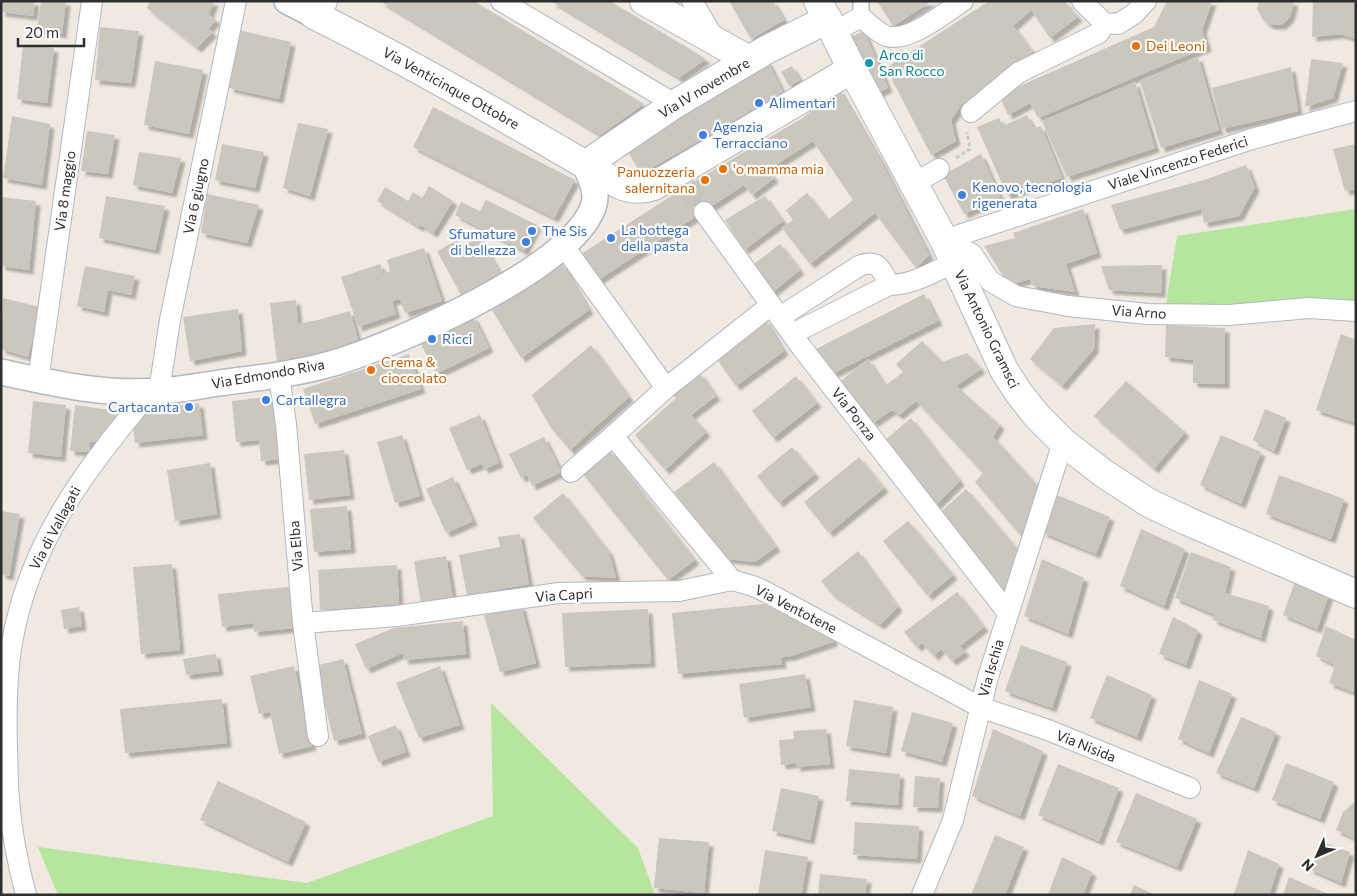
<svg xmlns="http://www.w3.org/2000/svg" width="1357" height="896" font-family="Commissioner,sans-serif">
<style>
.green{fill:#b6e59e}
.building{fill:#cbc7bf;filter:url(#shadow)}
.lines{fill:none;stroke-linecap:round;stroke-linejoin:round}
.minor-tunnel{stroke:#c8c4bd;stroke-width:20;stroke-dasharray:20 10;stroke-linecap:butt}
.pedestrian-casing{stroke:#b4b7c1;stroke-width:18}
.minor-casing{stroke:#b4b7c1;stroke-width:22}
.tertiary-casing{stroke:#b4b7c1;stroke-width:28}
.secondary-casing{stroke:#b4b7c1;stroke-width:30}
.path{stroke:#c9c9c9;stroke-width:3;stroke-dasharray:4 2.5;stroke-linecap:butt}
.pedestrian{stroke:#fff;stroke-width:15}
.minor{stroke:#fff;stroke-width:20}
.tertiary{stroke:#fff;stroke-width:25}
.secondary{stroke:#fff;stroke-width:28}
.food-dot{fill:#e8710a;stroke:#fff;stroke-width:2}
.culture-dot{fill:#0f9aa8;stroke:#fff;stroke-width:2}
.shop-dot{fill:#3f7fe0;stroke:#fff;stroke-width:2}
.labels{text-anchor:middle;stroke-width:4.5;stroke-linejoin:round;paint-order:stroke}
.food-label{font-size:14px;fill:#c56008;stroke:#fff;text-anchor:start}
.culture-label{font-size:14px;fill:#0d838f;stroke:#fff;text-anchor:start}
.street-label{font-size:14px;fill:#2e2e2e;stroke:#fff}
.shop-label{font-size:14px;fill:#366cbe;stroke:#fff;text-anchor:start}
</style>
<defs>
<filter id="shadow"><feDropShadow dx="4.5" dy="4.5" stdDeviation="1" flood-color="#0004"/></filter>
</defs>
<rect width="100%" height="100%" fill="#efe9e1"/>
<g class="green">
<polygon points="1356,209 1356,318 1166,304 1177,236"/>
<polygon points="491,703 638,848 655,895 58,895 38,847 307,883 493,816"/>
</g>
<g class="building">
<polygon points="1,1 35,1 33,16 1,12"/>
<polygon points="41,1 66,1 62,34 37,29"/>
<polygon points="150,1 214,1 209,15 216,20 208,29 213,32 197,48 147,8"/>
<polygon points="380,1 474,1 644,104 600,135"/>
<polygon points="551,1 610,1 706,59 679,78"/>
<polygon points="729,1 773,1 784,20 751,39"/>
<polygon points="877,1 932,1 893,26"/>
<polygon points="989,1 1064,1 1078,17 1050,38 1031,10 1013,26 1033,52 961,105 951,120 956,141 931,155 886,68"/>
<polygon points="1167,1 1212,1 1202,30 1207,47 1038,118 1030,103 1008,115 999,95 1154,27"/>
<polygon points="1259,1 1294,1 1290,17 1282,25 1270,25 1263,20 1257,9"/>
<polygon points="1313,1 1356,1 1356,39 1340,34 1312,37"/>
<polygon points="100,27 139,31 131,83 95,80"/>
<polygon points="239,30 291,42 279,99 229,88"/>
<polygon points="864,31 888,88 874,95 850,37"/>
<polygon points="23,45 54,48 47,103 17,99"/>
<polygon points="1198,57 1219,130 1161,148 1140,81"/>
<polygon points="1311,59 1343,63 1333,98 1305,107"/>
<polygon points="767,60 783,92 641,174 625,147"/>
<polygon points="155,61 203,70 189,134 144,125"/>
<polygon points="792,66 800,80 789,86 781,72"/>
<polygon points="1291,67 1298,111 1222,129 1212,88"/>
<polygon points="1135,82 1155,148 1067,177 1042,121"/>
<polygon points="839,89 882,163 929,255 916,268 875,213 810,264 782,228 793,220 786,210 807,193 828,220 853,200 813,141 768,170 774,178 752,195 744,185 598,280 581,254 693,182 801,119"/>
<polygon points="433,107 575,180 554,218 413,147"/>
<polygon points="1027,115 1033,128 1041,126 1062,178 1007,195 977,127 999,118 1003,126"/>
<polygon points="12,116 50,124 42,185 3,178"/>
<polygon points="298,123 328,129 310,196 283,188"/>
<polygon points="87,131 115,135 108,174 81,171"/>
<polygon points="222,144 264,152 255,188 215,180"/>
<polygon points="1356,144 1356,189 1345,191 1333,149"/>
<polygon points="139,152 181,158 172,193 133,185"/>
<polygon points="981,154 1000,197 964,214 943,175"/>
<polygon points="1246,165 1255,187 1239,216 1204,223 1201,209 1120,230 1111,205 1204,180"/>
<polygon points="429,186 453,201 433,233 421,225 419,227 377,201 385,187 408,201 413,192 422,198"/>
<polygon points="207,194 259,205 247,243 201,233"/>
<polygon points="106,196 165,206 155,250 99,238"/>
<polygon points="765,196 783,221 744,250 725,220"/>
<polygon points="1,197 36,201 29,270 1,266"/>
<polygon points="486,200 537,225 524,251 455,215 461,202 480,211"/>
<polygon points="1083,209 1097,253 1066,264 1075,292 1033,286 1030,279 1009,285 984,246 1015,238 1013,233"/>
<polygon points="479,237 500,273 461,295 437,251 458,240 461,247"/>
<polygon points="780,244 800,270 770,294 750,267"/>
<polygon points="424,248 442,301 405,313 400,299 392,301 396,314 358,327 341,277 380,264 383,274 390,271 387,260"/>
<polygon points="562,263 589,310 521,358 492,310"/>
<polygon points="1162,265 1161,293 1109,290 1101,266"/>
<polygon points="85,266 135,276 131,295 108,290 104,312 77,306"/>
<polygon points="924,294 938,321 830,375 812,351"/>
<polygon points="3,298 40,307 28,357 1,349"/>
<polygon points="296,300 298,324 318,320 350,311 360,347 277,363 270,303"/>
<polygon points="238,309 242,351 190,361 183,317"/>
<polygon points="473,316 489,348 436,374 420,342"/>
<polygon points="765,319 784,351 736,386 716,358"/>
<polygon points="1095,324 1094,349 1062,386 1030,359 1054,328"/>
<polygon points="1166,325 1225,328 1225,384 1193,383 1193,360 1165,357"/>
<polygon points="1341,334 1356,340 1356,423 1316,410"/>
<polygon points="922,341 942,362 967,353 981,369 956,386 1000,425 993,437 1039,487 1022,537 975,482 983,473 916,401 899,415 892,410 873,423 841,381 868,359 885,386 903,372 896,364"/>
<polygon points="591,345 629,397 570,450 551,428 532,395"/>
<polygon points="409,354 421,389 315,424 303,389"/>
<polygon points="700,373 716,396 691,415 706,432 665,470 635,435 676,398 673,395"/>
<polygon points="796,376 817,403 773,438 752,411"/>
<polygon points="1126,381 1185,432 1154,469 1094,416"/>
<polygon points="274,396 281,459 261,461 259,440 236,442 232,401"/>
<polygon points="33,401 66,405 61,457 28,453"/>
<polygon points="199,403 203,435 135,443 133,427 145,409"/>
<polygon points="75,405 110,410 115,416 100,442 90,441 89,452 70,451"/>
<polygon points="1265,409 1286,418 1274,451 1253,440"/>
<polygon points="480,415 499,463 484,469 482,464 467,470 449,428"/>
<polygon points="911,418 960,481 936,505 885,440"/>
<polygon points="402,435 420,496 395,503 377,442"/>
<polygon points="1221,435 1261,452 1241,504 1200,485"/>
<polygon points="544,437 561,472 532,486 527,475 521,478 509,454"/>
<polygon points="792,447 815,474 779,503 757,476"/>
<polygon points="344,450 350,495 309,500 304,454"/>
<polygon points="610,451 695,560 668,580 582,473"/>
<polygon points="859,457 884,488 829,533 804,502"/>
<polygon points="714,462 776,547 755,562 727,559 674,492"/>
<polygon points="210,463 217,514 175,521 167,470"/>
<polygon points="1279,475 1344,499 1331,539 1266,514"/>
<polygon points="453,477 473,521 446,533 426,489"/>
<polygon points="966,489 1018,550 1003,593 942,511"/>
<polygon points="563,493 609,552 616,578 582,576 533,518"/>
<polygon points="1057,495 1110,517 1096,554 1042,532"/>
<polygon points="347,506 351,549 314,552 310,509"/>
<polygon points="1,511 20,514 9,576 1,574"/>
<polygon points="908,521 953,575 928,596 883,541"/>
<polygon points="1141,529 1185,549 1164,606 1120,586"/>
<polygon points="520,534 529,584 467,595 459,555 500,547 498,537"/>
<polygon points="858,551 898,607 880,625 832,594 821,581"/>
<polygon points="1191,552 1231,567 1225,593 1269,606 1261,638 1213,620 1213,614 1175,598"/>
<polygon points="446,556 453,599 421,604 414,561"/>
<polygon points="1042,559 1084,578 1068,634 1024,616"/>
<polygon points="172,564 180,650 141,654 133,567"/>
<polygon points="397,565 399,604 320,610 318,570"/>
<polygon points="1295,581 1329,595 1317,629 1283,615"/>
<polygon points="289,587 293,628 254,632 253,623 222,627 218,594"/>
<polygon points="957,592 984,627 960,646 965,652 952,661 941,649 934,656 922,643 917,647 904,632"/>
<polygon points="764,604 833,638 833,642 791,656 781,657 782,664 678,674 672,613"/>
<polygon points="521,605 536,663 500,672 484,615"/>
<polygon points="79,607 82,626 64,629 61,610"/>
<polygon points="648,609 651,663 565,667 562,613"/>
<polygon points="1173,617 1198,630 1186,665 1159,654"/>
<polygon points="463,621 466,654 404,660 403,653 366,669 355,644 394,628"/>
<polygon points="1326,626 1356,640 1356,685 1353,692 1329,683 1335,665 1316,656"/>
<polygon points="1021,645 1067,662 1052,708 1005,691"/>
<polygon points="216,654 219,671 186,675 183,659"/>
<polygon points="343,659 362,734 334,741 315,666"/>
<polygon points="294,666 312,746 279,754 270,712 259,714 250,676"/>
<polygon points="440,666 460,725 419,738 396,683"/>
<polygon points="805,674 811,707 744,718 739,684"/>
<polygon points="1107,675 1152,695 1137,737 1090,718"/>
<polygon points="1199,680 1232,694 1209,753 1178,739"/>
<polygon points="222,699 227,743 125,753 120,709"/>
<polygon points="854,700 893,707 886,753 846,746"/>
<polygon points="912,712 953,723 942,762 901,751"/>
<polygon points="1241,717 1276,732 1254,788 1216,773"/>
<polygon points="396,725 406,752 378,762 368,736"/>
<polygon points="826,729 830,764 796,767 796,763 781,765 779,740 794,739 793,731"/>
<polygon points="993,729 1043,751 1020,816 972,796"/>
<polygon points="1286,763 1334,782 1320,819 1272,800"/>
<polygon points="1058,764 1119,788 1099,841 1038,815"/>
<polygon points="849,769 900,774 898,805 846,801"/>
<polygon points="915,776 940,778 938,808 913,807"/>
<polygon points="218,781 306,822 288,862 200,820"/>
<polygon points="781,788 819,796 810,840 772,831"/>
<polygon points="1136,793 1197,819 1177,867 1116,842"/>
<polygon points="1356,801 1356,839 1336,830 1343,812"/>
<polygon points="855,822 919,826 917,859 853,855"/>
<polygon points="995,835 1024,847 1005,895 971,895"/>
<polygon points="659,838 709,842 704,893 654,888"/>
<polygon points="1320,841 1350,852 1341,883 1309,869"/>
<polygon points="765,850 808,857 801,895 758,895"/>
<polygon points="1248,850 1279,864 1269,895 1234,894"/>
<polygon points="1062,857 1092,872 1083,895 1048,895"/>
<polygon points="820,874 867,879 865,895 818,895"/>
<polygon points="1289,877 1330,895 1283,895"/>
<polygon points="1134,885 1155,895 1130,895"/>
</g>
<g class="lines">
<polyline class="minor-tunnel" points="685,187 704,212"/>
<defs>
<polyline id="pedestrian" points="861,1 861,17"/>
<g id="minor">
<polyline points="501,1 675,104"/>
<polyline points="692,1 715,40"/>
<polyline points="1082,1 1104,23 1118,24 1134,14 1146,1"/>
<path d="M 834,32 L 861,17 C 869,24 877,32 886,36 C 909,43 944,13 963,1"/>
<polyline points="971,112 1018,73 1099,33 1104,23"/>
<polyline points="915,183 939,169"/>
<polyline points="704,212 802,348 1008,613"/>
<polyline points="944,240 972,254 990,281 1016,296 1068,306 1148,314 1229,315 1309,308 1356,311"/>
<polyline points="944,240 1252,139 1356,111"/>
<polyline points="563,245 666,388"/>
<polyline points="771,305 666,388 613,436 732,580 753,586 766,592 980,707 1048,730 1190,788"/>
<path d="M 780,317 L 859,266 C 878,258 882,270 889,285"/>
<path d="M 792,334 L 889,285 C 913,285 933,272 955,262"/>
<polyline points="279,375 286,424 303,623 397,616 559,593 679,591 732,580"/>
<polyline points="38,381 92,1"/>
<polyline points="159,391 170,320 236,1"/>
<polyline points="571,472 613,436"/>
<polyline points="303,623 318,736"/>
<path d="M 26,895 C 18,864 11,830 9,798 C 7,782 8,765 7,749 C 6,714 6,677 12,643 C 29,542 87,467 151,391"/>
<polyline points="922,895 953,820 988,677 1063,442"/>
</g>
<g id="tertiary">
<polyline points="287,1 314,15"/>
<path d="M 1,372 C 56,384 102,395 159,391 C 179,390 199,386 219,383 C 257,378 296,374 334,363 C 394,345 577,267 594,204 C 598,191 590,176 585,165"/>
</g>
<g id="secondary">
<path d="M 323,1 L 314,15 C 419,67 519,126 620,185 C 632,190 642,190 654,186 L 852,69"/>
<polyline points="644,1 749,60"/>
<polyline points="818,1 852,69 944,240 1004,370 1018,392 1037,416 1063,442 1103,473 1149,503 1187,521 1356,594"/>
<polyline points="585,165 675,104 766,50 828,19"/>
</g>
</defs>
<use href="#pedestrian" class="pedestrian-casing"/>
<use href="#minor" class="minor-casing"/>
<use href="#tertiary" class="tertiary-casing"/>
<use href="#secondary" class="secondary-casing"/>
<polyline class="path" points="956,158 970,149 967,132"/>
<use href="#pedestrian" class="pedestrian"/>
<use href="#minor" class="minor"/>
<use href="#tertiary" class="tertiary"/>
<use href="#secondary" class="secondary"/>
</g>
<g class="food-dot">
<circle cx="1136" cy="46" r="5"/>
<circle cx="723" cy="169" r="5"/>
<circle cx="705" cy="180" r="5"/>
<circle cx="371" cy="370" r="5"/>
</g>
<circle class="culture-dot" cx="869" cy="63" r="5"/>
<g class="shop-dot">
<circle cx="759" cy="103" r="5"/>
<circle cx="703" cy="135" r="5"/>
<circle cx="962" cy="195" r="5"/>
<circle cx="532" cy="231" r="5"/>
<circle cx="611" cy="238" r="5"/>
<circle cx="526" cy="242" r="5"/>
<circle cx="432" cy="339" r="5"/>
<circle cx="266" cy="400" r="5"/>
<circle cx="189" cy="407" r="5"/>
</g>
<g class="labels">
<g class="food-label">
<text x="1146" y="51">Dei Leoni</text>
<text x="733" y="174">'o mamma mia</text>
<text x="695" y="177" text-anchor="end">Panuozzeria<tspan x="695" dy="16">salernitana</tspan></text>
<text x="381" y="367">Crema &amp;<tspan x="381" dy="16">cioccolato</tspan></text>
</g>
<g class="culture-label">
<text x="879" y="60">Arco di<tspan x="879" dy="16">San Rocco</tspan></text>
</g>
<g class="street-label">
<text transform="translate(451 88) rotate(29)" y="5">Via Venticinque Ottobre</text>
<text transform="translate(704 88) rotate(-31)" y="5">Via IV novembre</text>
<text transform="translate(1178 163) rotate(-18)" y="5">Viale Vincenzo Federici</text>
<text transform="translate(65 191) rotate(-82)" y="5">Via 8 maggio</text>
<text transform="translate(196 196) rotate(-78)" y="5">Via 6 giugno</text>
<text transform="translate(1139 312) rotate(4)" y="5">Via Arno</text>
<text transform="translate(987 329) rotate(64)" y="5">Via Antonio Gramsci</text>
<text transform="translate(268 374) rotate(-10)" y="5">Via Edmondo Riva</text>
<text transform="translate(854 414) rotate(52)" y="5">Via Ponza</text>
<text transform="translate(55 528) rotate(-62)" y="5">Via di Vallagati</text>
<text transform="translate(296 546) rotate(-95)" y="5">Via Elba</text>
<text transform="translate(564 595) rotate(-4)" y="5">Via Capri</text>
<text transform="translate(796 609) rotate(27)" y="5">Via Ventotene</text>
<text transform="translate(991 668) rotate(-74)" y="5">Via Ischia</text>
<text transform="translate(1086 746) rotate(22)" y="5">Via Nisida</text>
</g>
<g class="shop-label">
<text x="769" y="108">Alimentari</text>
<text x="713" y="132">Agenzia<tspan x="713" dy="16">Terracciano</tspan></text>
<text x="972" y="192">Kenovo, tecnologia<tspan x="972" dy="16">rigenerata</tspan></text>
<text x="621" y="235">La bottega<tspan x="621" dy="16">della pasta</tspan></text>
<text x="542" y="236">The Sis</text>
<text x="516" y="239" text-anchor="end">Sfumature<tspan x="516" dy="16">di bellezza</tspan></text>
<text x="442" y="344">Ricci</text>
<text x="276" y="405">Cartallegra</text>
<text x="179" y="412" text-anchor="end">Cartacanta</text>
</g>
</g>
<rect width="1357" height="896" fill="none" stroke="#2e2e2e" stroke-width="5"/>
<g transform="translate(1317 856) rotate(225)" stroke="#ffffff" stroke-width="4" paint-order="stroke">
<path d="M0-4L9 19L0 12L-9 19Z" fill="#2e2e2e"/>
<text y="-8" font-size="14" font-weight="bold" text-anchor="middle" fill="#2e2e2e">N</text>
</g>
<path d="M18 38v8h66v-8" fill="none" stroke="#2e2e2e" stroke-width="2.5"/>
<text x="25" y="38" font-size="15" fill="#2e2e2e" stroke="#ffffff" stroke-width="4" paint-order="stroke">20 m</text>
</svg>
